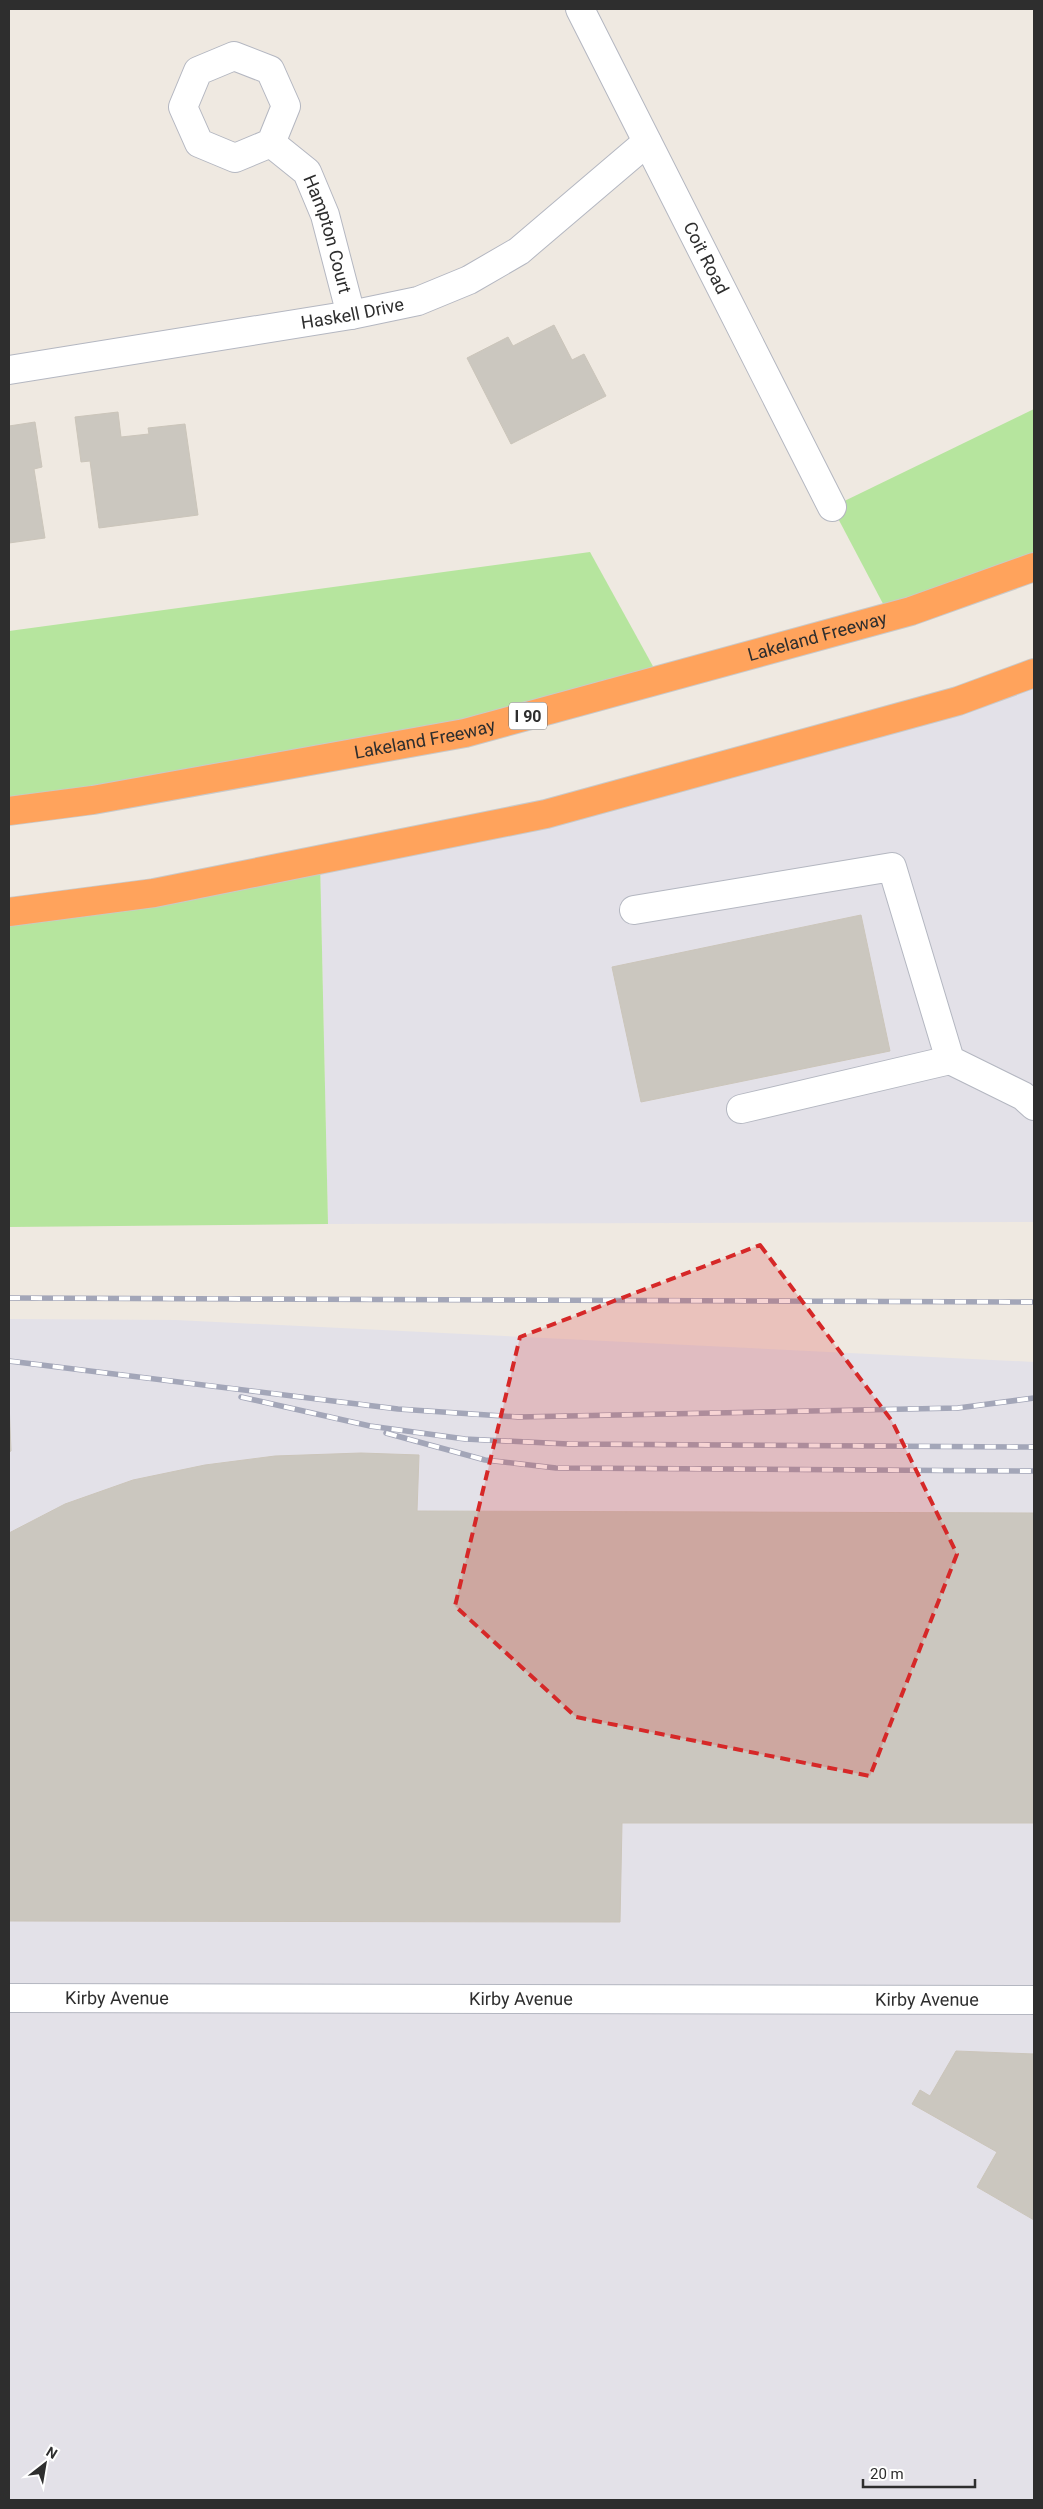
<svg xmlns="http://www.w3.org/2000/svg" width="1043" height="2509" font-family="Roboto,sans-serif">
<style>
.industrial{fill:#e3e1e8}
.green{fill:#b6e59e}
.building{fill:#cbc7bf;stroke:#cbc5ba}
.lines{fill:none;stroke-linecap:round;stroke-linejoin:round}
.minor-casing{stroke:#b4b7c1;stroke-width:30}
.highway-casing{stroke:#c9c9c9;stroke-width:30}
.minor{stroke:#fff;stroke-width:28}
.highway{stroke:#ffa35c;stroke-width:28}
.rail-casing{stroke:#a3a6b8;stroke-width:5.5}
.rail{stroke:#fff;stroke-width:4;stroke-dasharray:11;stroke-linecap:butt}
.marked{fill:#d62828;fill-opacity:0.2;stroke:#d62828;stroke-width:4;stroke-dasharray:10 6;stroke-linejoin:round}
.labels{text-anchor:middle;stroke-width:4;stroke-linejoin:round;paint-order:stroke}
.shield{fill:#fff;stroke:#6d6d6d;stroke-width:1}
.shield-label{font-size:16px;font-weight:bold;fill:#2e2e2e}
.street-label{font-size:18px;fill:#2e2e2e;stroke:#fff}
</style>
<rect width="100%" height="100%" fill="#efe9e1"/>
<g class="industrial">
<polygon points="1034,673 1034,1222 328,1224 320,859"/>
<polygon points="9,1319 176,1320 1034,1362 1034,2500 9,2500"/>
</g>
<g class="green">
<polygon points="1034,409 1034,567 890,617 832,507"/>
<polygon points="590,552 660,679 465,733 9,811 9,631"/>
<polygon points="320,859 328,1224 9,1227 9,912"/>
</g>
<g class="building">
<polygon points="554,325 572,360 584,354 606,396 511,444 467,358 508,337 513,346"/>
<polygon points="118,412 121,437 149,434 148,428 185,424 198,515 99,528 90,461 81,462 75,417"/>
<polygon points="35,422 42,467 34,469 45,538 9,543 9,426"/>
<polygon points="861,915 890,1051 641,1102 612,967"/>
<polygon points="9,1402 11,1451 9,1452"/>
<polygon points="361,1453 419,1455 417,1511 1034,1513 1034,1823 622,1823 620,1922 9,1921 9,1533 65,1504 133,1480 205,1465 275,1456"/>
<polygon points="956,2051 1034,2054 1034,2220 977,2187 997,2152 912,2104 920,2090 930,2096"/>
</g>
<g class="lines">
<defs>
<g id="minor">
<path id="s1" d="M 580,9 L 832,507"/>
<polygon points="234,56 270,70 286,106 271,143 235,158 199,143 183,107 198,71"/>
<path id="s2" d="M 271,143 L 307,172 L 325,215 L 351,315"/>
<path id="s3" d="M 9,370 L 351,315 L 418,301 L 469,280 L 519,251 L 647,142"/>
<polyline points="634,910 892,867 950,1060 1023,1096 1034,1106"/>
<polyline points="741,1109 950,1060"/>
<path id="s4" d="M 9,1998 L 1034,2000"/>
</g>
<g id="highway">
<path id="s5" d="M 9,811 L 93,800 L 465,733 L 911,611 L 1034,567"/>
<polyline points="9,912 154,893 546,814 958,701 1034,673"/>
</g>
</defs>
<use href="#minor" class="minor-casing"/>
<use href="#highway" class="highway-casing"/>
<use href="#minor" class="minor"/>
<use href="#highway" class="highway"/>
<defs>
<g id="rail">
<polyline points="9,1298 1034,1302"/>
<polyline points="9,1361 398,1409 518,1417 958,1408 1034,1398"/>
<polyline points="241,1397 370,1426 465,1439 568,1444 1034,1447"/>
<polyline points="386,1433 485,1460 556,1468 1034,1471"/>
</g>
</defs>
<use href="#rail" class="rail-casing"/>
<use href="#rail" class="rail"/>
</g>
<path class="marked" d="M 760,1245 L 892,1421 L 957,1554 L 870,1776 L 576,1717 L 455,1606 L 520,1337 Z"/>
<g class="labels">
<rect class="shield" x="509" y="702.5" width="38" height="27" rx="4"/>
<g class="shield-label">
<text x="528" y="722">I 90</text>
</g>
<g class="street-label">
<text dy="6" stroke="none"><textPath href="#s2" startOffset="112">Hampton Court</textPath></text>
<text dy="6" stroke="none"><textPath href="#s1" startOffset="279">Coit Road</textPath></text>
<text dy="6" stroke="none"><textPath href="#s3" startOffset="348">Haskell Drive</textPath></text>
<text dy="6" stroke="none"><textPath href="#s5" startOffset="828">Lakeland Freeway</textPath></text>
<text dy="6" stroke="none"><textPath href="#s5" startOffset="422">Lakeland Freeway</textPath></text>
<text dy="6" stroke="none"><textPath href="#s4" startOffset="108">Kirby Avenue</textPath></text>
<text dy="6" stroke="none"><textPath href="#s4" startOffset="512">Kirby Avenue</textPath></text>
<text dy="6" stroke="none"><textPath href="#s4" startOffset="918">Kirby Avenue</textPath></text>
</g>
</g>
<rect width="1043" height="2509" fill="none" stroke="#2e2e2e" stroke-width="20"/>
<g transform="translate(45 2464) rotate(31)" stroke="#ffffff" stroke-width="4" paint-order="stroke">
<path d="M0-4L9 19L0 12L-9 19Z" fill="#2e2e2e"/>
<text y="-8" font-size="14" font-weight="bold" text-anchor="middle" fill="#2e2e2e">N</text>
</g>
<path d="M863 2479v8h112v-8" fill="none" stroke="#2e2e2e" stroke-width="2.5"/>
<text x="870" y="2479" font-size="15" fill="#2e2e2e" stroke="#ffffff" stroke-width="4" paint-order="stroke">20 m</text>
</svg>
